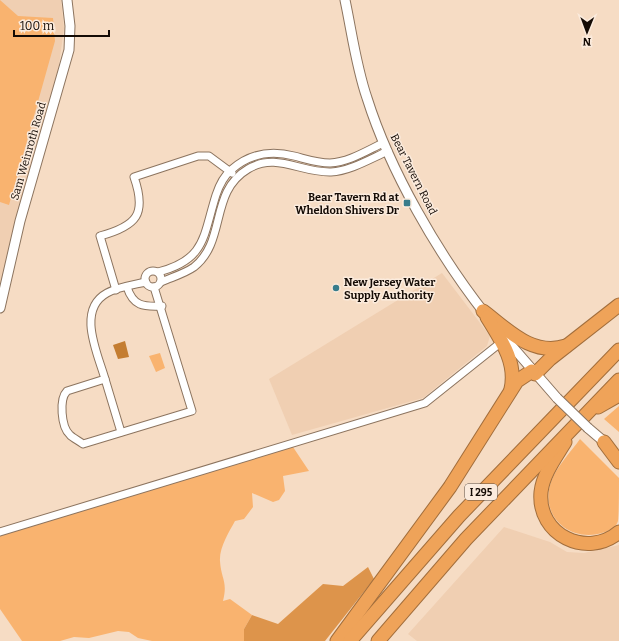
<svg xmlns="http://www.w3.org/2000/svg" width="619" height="641" font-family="Bitter,serif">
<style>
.built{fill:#f0cfb2}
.green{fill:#f9b36f}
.forest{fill:#dd944b}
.water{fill:#c47d31}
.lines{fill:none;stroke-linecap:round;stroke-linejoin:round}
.minor-casing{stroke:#8c745f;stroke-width:9}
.tertiary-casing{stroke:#8c745f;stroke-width:11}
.motorway-casing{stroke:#a26e3c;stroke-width:15}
.minor{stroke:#fff;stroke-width:7}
.tertiary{stroke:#fff;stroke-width:9}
.motorway{stroke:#efa359;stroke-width:13}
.tertiary-bridge-casing{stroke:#8c745f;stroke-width:11;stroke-linecap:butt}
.tertiary-bridge{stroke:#fff;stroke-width:9}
.poi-dot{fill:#387c8b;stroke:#fbebdd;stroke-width:1.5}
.labels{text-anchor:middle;stroke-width:3;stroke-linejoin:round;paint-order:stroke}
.shield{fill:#fbebdd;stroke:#594e46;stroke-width:1}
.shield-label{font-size:10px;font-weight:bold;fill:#140b05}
.street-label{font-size:11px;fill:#140b05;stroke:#fbebdd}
.poi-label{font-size:11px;font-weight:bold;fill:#140b05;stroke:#fbebdd;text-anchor:end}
</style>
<rect width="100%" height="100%" fill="#f6dcc4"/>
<g class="built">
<polygon points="0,0 61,0 64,28 58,73 0,295"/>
<polygon points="442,273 490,336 487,346 423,398 292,435 269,379"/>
<polygon points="504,527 550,542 567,552 584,553 619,545 619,641 417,641 408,634"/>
</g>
<g class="green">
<polygon points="0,0 18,16 53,18 55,41 9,205 0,202"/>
<polygon points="160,353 165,368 156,372 149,356"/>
<polygon points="619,406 619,432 604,419"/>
<path d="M 580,439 L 619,478 C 619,489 619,512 618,521 C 616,528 611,529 605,532 C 571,544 539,517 551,482 C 556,467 571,452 580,439 Z"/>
<path d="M 289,441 L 309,471 L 283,476 L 285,491 L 279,500 L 273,502 L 252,493 L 253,507 L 244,519 L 235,521 C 229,532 219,548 220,561 C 221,579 228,581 223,601 L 230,599 L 252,615 L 244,629 L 244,641 L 152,641 L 138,638 L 129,632 L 118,631 L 89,638 L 74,637 L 60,641 L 22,641 L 0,609 L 0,532 Z"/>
</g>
<polygon class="forest" points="368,567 374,579 325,641 244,641 244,629 252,615 278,624 323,584 343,586"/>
<polygon class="water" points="125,341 129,357 118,359 113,345"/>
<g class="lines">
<defs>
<g id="minor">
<circle cx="153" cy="279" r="8"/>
<path d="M 158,272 C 206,260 203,236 216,195 C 219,186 224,176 231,170 C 249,154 271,150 294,156 C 306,159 317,163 330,163 C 349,162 366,151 383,143"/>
<path d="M 146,282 C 133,285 118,287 107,293 C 76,310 98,354 105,379 L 67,391 C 59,399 61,427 70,435 C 73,438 79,441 83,444 L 192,411 L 154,287"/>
<path d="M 161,282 C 172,277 184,274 194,267 C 227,241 209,192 248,169 C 276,152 301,173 331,172 C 350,171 370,159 388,151"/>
<path d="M 127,287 C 133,306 143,307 162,306"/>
<path d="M 116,290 L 100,236 C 137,226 147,214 134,177 L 198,156 L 209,156 L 232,173"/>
<polyline points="105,379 121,432"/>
<polyline points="0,532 425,403 504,340"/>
</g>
<g id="tertiary">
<path d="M 345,0 C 352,33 356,66 367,98 C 390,171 438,254 486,315"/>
<polyline points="0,308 20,221 69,50 70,26 67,0"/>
<polyline points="504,337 557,398"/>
<polyline points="588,428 608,445"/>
</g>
<g id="motorway">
<path d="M 483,311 C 507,329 532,357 566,346"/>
<path d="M 487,317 C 501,340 517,362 511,389"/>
<polyline points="535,374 550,359 619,305"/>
<polyline points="598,407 619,395"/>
<path d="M 565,442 C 556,457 543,474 541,492 C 537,535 587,559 619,532"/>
<polyline points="604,442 619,462"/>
<polyline points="337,641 450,487 517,381 532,371"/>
<polyline points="350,641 459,516 619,350"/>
<polyline points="378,641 466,539 619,380"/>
</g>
</defs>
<use href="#minor" class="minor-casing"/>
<use href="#tertiary" class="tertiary-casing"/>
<use href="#motorway" class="motorway-casing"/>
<use href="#minor" class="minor"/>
<use href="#tertiary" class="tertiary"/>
<use href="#motorway" class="motorway"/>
<defs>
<polyline id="tertiary-bridge" points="557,398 588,428"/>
</defs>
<use href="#tertiary-bridge" class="tertiary-bridge-casing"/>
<use href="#tertiary-bridge" class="tertiary-bridge"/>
</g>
<g class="poi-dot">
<rect x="403" y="199" width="8" height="8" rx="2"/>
<circle cx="336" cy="288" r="4"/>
</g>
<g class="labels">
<rect class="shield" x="465" y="484" width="32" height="16" rx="3"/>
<g class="shield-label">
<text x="481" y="496">I 295</text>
</g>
<g class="street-label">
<text transform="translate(28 151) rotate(-74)" y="4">Sam Weinroth Road</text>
<text transform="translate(414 174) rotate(63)" y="4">Bear Tavern Road</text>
</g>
<g class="poi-label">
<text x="399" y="201">Bear Tavern Rd at<tspan x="399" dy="13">Wheldon Shivers Dr</tspan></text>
<text x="344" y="286" text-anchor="start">New Jersey Water<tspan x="344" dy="13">Supply Authority</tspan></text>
</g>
</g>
<g transform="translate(587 32) rotate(181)" stroke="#fbebdd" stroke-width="3" paint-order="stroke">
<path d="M0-3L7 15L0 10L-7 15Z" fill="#140b05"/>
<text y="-6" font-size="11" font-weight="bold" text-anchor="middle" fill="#140b05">N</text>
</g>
<path d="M14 30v6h95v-6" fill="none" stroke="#140b05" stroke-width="2"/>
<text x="20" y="30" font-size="12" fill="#140b05" stroke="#fbebdd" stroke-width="3" paint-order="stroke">100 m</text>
</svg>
